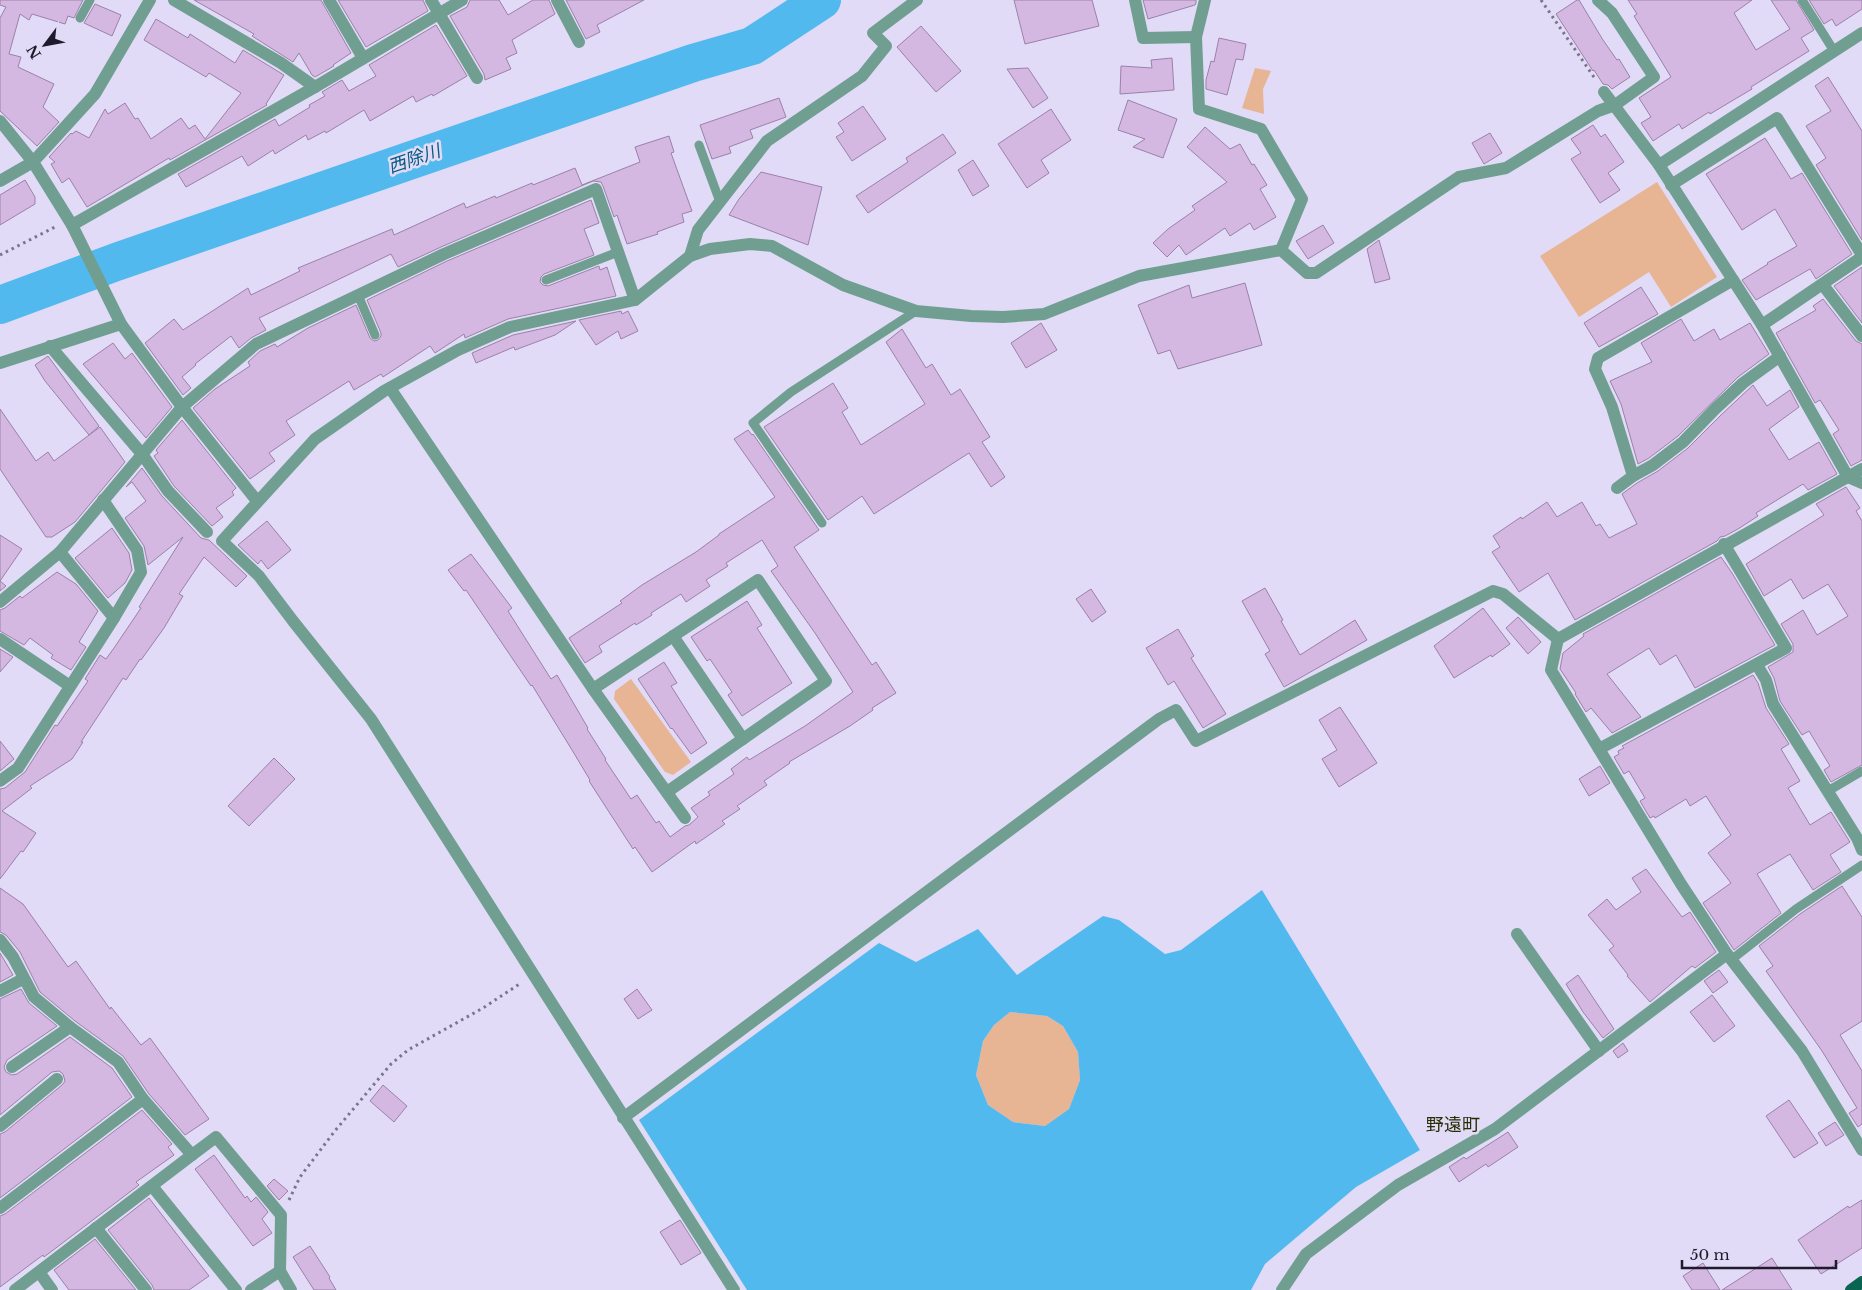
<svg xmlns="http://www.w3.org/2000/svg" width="1862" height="1290" font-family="'Libre Baskerville','Noto Sans JP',serif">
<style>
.green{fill:#e7b494}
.water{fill:#52b9ee;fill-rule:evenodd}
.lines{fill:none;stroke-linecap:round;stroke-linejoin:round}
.river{stroke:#52b9ee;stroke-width:38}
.building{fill:#d4b8e2;stroke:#9b81a8}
.path{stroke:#7a758b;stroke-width:3;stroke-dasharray:2.5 4;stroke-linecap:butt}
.lane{stroke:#709f91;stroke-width:9}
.street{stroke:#709f91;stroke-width:12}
.primary{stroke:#0a6452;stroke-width:12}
.labels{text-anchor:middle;stroke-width:5;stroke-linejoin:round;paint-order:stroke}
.water-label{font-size:18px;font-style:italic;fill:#075b7e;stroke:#e1dbf7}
.neighbourhood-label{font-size:18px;fill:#292d03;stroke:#e1dbf7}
</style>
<rect width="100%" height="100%" fill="#e1dbf7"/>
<g class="green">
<polygon points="1255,68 1271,71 1263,89 1264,114 1242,108"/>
<polygon points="1657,182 1717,277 1671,307 1649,272 1579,317 1540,256"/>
<polygon points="631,679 691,762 673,775 665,772 614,699 615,691"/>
<polygon points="1010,1012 1047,1016 1063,1026 1078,1052 1080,1080 1069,1109 1045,1126 1013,1122 988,1105 976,1075 983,1041 994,1025"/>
</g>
<path class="water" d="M 1262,890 L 1420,1150 L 1356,1187 L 1265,1264 L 1251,1290 L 747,1290 L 639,1120 L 879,943 L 916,962 L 978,929 L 1017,975 L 1103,916 L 1119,920 L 1165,954 L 1181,950 ZM 1010,1012 L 1047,1016 L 1063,1026 L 1078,1052 L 1080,1080 L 1069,1109 L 1045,1126 L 1013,1122 L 988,1105 L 976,1075 L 983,1041 L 994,1025 Z"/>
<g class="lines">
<polyline class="river" points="0,305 116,262 693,63 752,46 822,0"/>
</g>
<g class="building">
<polygon points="0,0 83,0 74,18 68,16 65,24 32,14 29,20 20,14 9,54 21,57 18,67 54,84 43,107 59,122 37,146 0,111 0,18 6,7 0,5"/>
<polygon points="194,0 321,0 351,53 333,65 334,66 315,77 312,75 299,53 293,62 252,36 254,34"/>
<polygon points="338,0 423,0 428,11 366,47"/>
<polygon points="470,0 499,0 508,15 533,0 549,0 555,14 512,40 517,53 506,58 511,69 485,80 484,74 450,16 467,7"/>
<polygon points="566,0 644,0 597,25 600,32 586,39"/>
<polygon points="1014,0 1092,0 1099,26 1025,44"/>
<polygon points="1143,0 1196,0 1196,3 1195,5 1148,19"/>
<polygon points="1577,0 1579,0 1603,40 1617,60 1619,59 1630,77 1612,89 1608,85 1603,84 1594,70 1593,71 1556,14"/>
<polygon points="1628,0 1752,0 1734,13 1756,50 1790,29 1771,0 1796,0 1814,30 1801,38 1809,51 1751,87 1752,89 1710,114 1709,112 1682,129 1679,124 1653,141 1641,123 1651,117 1639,98 1671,77 1634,16 1637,14"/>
<polygon points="1809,0 1862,0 1862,9 1836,26 1832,19 1824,24"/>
<polygon points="95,4 121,15 112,36 84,23"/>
<polygon points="156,19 188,38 190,34 235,63 243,50 284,75 266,104 267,105 170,160 169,158 87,207 69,178 62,183 51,164 55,162 49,157 71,133 72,134 76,131 89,138 105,109 108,114 125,103 135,119 138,118 151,139 181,118 189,129 195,125 205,139 241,93 209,73 206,77 144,40"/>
<polygon points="436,25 467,76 433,96 432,94 416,102 413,96 370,121 364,110 326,133 325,131 308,140 306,135 275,154 273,150 248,166 242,156 186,187 178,174 275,119 279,126 310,107 309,105 325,96 322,92 342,80 349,91 376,76 369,65"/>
<polygon points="921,26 961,71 936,92 897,47"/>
<polygon points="1219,38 1246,44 1243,60 1236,59 1227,95 1206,89 1206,80 1211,61 1214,62"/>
<polygon points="1172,58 1174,90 1120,94 1121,66 1152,68 1151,60"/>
<polygon points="1028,68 1048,98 1033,108 1007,69"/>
<polygon points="1828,77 1862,131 1862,240 1816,165 1826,158 1806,126 1831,111 1815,86"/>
<polygon points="779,98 786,117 750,130 753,138 729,147 731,153 712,159 700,125"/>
<polygon points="1128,100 1177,119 1163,158 1133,147 1145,139 1118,130"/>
<polygon points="863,106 886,139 852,161 836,137 844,132 838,123"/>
<polygon points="1051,109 1071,140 1041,160 1049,173 1027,188 998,144"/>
<polygon points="1593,125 1601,137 1605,134 1624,162 1608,173 1620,190 1600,203 1571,159 1581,153 1571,139"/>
<polygon points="1205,127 1230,149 1240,144 1252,165 1254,164 1267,185 1260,189 1276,217 1254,230 1250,223 1230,236 1225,228 1186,255 1179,245 1167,257 1153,243 1168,229 1195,210 1192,206 1227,182 1187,147"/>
<polygon points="1490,133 1502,153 1484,164 1472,143"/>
<polygon points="943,134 956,153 868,213 856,196 908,162 906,158"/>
<polygon points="669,136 674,152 671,153 692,211 682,214 684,222 657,232 658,234 627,244 617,215 614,217 603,186 601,182 593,181 441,247 398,267 391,254 259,318 266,330 251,338 239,348 231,336 195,364 196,365 182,377 191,388 183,395 145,343 174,319 183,330 248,288 251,295 300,271 298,268 392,229 394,235 464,203 466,208 495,196 496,198 532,183 533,185 575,168 582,185 640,162 635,147"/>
<polygon points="1765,138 1791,179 1802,173 1852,254 1816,279 1810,269 1756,300 1742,280 1768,264 1767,263 1797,246 1775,209 1742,230 1706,174"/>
<polygon points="973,160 989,186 973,196 958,170"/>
<polygon points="761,172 822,187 808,245 729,215 739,199"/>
<polygon points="25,180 35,197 35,204 0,225 0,195"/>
<polygon points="591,200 599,223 584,229 594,255 544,274 541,277 540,282 543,285 548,286 599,266 600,270 607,267 616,296 508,319 465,338 464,334 435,353 430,346 383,377 381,374 354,390 349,381 286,421 295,435 269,453 275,461 250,479 193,408 215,389 250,366 248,362 260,351 275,344 277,347 308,328 356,305 370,338 374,341 378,340 381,336 381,333 367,300 447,261"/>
<polygon points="1323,225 1334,243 1308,259 1296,241"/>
<polygon points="1379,240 1390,279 1375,283 1367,249"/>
<polygon points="1862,267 1862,323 1834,286"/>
<polygon points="1245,283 1262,345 1178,369 1170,350 1158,354 1138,305 1189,285 1192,298"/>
<polygon points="1641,287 1658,314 1599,347 1584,323"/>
<polygon points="1823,299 1856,341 1862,344 1862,460 1851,466 1833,434 1839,430 1820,400 1815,403 1776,333 1816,310 1813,306"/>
<polygon points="621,311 622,314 628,311 638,331 621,339 618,331 596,345 579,320"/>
<polygon points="1681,319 1694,341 1714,329 1720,340 1750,323 1769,354 1738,377 1678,436 1649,458 1638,464 1621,404 1610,381 1652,362 1641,343"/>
<polygon points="576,321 555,335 515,350 514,347 476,363 472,353 513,335"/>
<polygon points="1041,323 1057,350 1026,368 1011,343"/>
<polygon points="902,329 926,368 932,364 951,395 960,389 990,437 982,442 1005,477 991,487 969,453 874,514 862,496 828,520 764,427 833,383 848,408 842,412 861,445 925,404 886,342"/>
<polygon points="113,343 125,359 132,353 172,407 146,438 83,364"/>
<polygon points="48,356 99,426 89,435 45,381 35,365"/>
<polygon points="1753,385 1767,406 1790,390 1799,407 1769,429 1789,460 1819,442 1837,474 1808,490 1803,484 1756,513 1758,516 1738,529 1725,536 1720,537 1717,541 1575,620 1548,573 1519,592 1492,552 1500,547 1493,536 1521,517 1522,519 1547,502 1557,517 1582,502 1596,526 1600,524 1609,538 1637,524 1622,494 1637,483 1658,471 1688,448 1721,415"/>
<polygon points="0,409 36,461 48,452 54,461 100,427 125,462 75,522 52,537 46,537 0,469"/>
<polygon points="182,420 236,488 232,492 234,495 216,508 223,517 212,526 174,486 154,456 158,453 156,450"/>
<polygon points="748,430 752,435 753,434 819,530 794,547 872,665 876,662 896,693 872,708 873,710 850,726 789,762 790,763 764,781 767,785 737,806 740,809 722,821 725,824 696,844 695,841 652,872 635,847 633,849 589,781 590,780 572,750 532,685 531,686 466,590 464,591 448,570 471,554 512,608 508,611 551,679 557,675 588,728 587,729 606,759 605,760 631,799 637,795 656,823 659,821 670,837 685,826 689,825 698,817 691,808 710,795 708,792 734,774 731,769 747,757 749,760 805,726 853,692 815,633 771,571 778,566 762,540 726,563 728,566 706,580 710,586 686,602 681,594 651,613 652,615 636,625 635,623 599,646 602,652 585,663 569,638 622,603 620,601 642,585 696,552 719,535 719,534 775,497 734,439"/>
<polygon points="142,468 162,496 201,538 209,540 247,576 236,587 204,557 179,594 183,596 164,628 141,660 140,659 126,680 123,678 81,742 83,742 72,759 30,786 32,788 2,811 36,833 23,852 21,851 0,879 0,789 5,788 25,772 55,725 57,726 88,681 85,679 100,655 106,659 114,648 141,608 139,607 183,537 148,565 144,546 125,518 146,501 132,482 126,487"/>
<polygon points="1846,487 1860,508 1856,511 1862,521 1862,765 1831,782 1824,770 1830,766 1809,731 1802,735 1780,701 1774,678 1768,667 1793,652 1793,644 1781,624 1803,610 1817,635 1848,616 1828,584 1803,599 1791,579 1764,596 1746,564 1824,515 1816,504"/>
<polygon points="267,521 291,550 268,569 261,560 258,564 238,545"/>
<polygon points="112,528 129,553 132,570 125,583 108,598 75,558"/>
<polygon points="0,535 22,549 0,581 6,586 0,591"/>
<polygon points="1721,557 1732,573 1775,645 1695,688 1676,655 1660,665 1649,648 1607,674 1641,717 1612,733 1591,708 1586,712 1575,694 1576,693 1560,669 1563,653 1584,636 1583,634"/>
<polygon points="57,572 76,584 98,611 79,642 86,647 71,670 51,658 53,655 30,638 24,645 0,631 0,610 5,608 20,596 22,598"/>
<polygon points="1265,588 1283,620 1281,621 1300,655 1355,620 1367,640 1284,687 1265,654 1270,651 1242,601"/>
<polygon points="1091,589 1106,612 1092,622 1076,599"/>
<polygon points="747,601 762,625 757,628 792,683 742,716 728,695 732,692 710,659 707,661 691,637"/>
<polygon points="1483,608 1510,644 1492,657 1491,655 1454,678 1434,646"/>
<polygon points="1518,617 1541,642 1528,654 1506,628"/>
<polygon points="1178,629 1194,656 1191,658 1226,714 1203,728 1174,681 1168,685 1146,648"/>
<polygon points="0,649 13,657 0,672"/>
<polygon points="664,662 677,683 671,686 707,743 691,754 672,728 671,729 638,679"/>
<polygon points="1753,675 1758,683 1766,708 1789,744 1781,749 1800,781 1788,788 1810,825 1831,812 1850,842 1830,855 1841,872 1813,890 1790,854 1757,874 1781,913 1734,950 1703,903 1731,883 1708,853 1731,835 1706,796 1690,806 1686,799 1655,818 1654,816 1650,818 1640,801 1645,798 1629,771 1624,774 1614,757 1619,754 1618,751 1624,748 1622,746"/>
<polygon points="1340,707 1377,763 1339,787 1322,759 1337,750 1319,720"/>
<polygon points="0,741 14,759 0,771"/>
<polygon points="274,758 295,779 249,826 228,806"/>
<polygon points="1600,766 1610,783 1589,796 1579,779"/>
<polygon points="1646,869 1682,917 1690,912 1716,952 1695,968 1692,966 1650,1002 1627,976 1628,975 1609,950 1614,946 1588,915 1607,899 1616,910 1641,892 1632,878"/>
<polygon points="1842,886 1862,917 1862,1021 1840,1035 1862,1071 1862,1124 1858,1127 1849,1113 1857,1108 1822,1051 1766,971 1773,966 1759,946 1800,914"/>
<polygon points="0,888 23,904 68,967 76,961 110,1009 111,1007 141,1045 150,1038 209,1119 185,1135 149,1094 123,1056 75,1021 40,992 20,952 6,935 0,932"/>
<polygon points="0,953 13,975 0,982"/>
<polygon points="1719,970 1728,982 1713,993 1704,981"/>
<polygon points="1578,975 1614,1029 1603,1038 1583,1012 1566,984"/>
<polygon points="21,989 29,1003 57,1026 7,1060 4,1067 6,1072 12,1075 17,1074 70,1037 112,1068 132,1097 0,1198 0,1134 5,1132 62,1085 65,1081 63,1074 59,1071 52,1072 0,1115 0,999"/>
<polygon points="637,989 652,1010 638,1019 624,999"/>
<polygon points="1712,995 1735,1026 1714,1042 1690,1012"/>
<polygon points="1623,1043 1628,1051 1618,1058 1613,1051"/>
<polygon points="383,1085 407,1106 394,1122 370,1101"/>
<polygon points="1789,1100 1818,1143 1794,1158 1766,1116"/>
<polygon points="142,1110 172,1144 168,1147 174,1155 136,1182 139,1185 44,1257 43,1255 0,1287 0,1216 5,1214"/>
<polygon points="1835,1122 1844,1135 1826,1146 1818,1133"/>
<polygon points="1508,1132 1518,1147 1488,1167 1486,1164 1459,1182 1449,1167 1464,1157 1466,1159"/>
<polygon points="214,1155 245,1198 247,1196 251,1202 256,1197 268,1212 262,1219 272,1233 253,1246 195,1169"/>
<polygon points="274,1179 288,1191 279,1200 267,1186"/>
<polygon points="149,1198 209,1276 189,1290 154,1290 152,1285 108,1230"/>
<polygon points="1862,1200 1862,1248 1821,1274 1798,1240 1848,1206 1849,1208"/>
<polygon points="680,1220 701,1253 681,1265 660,1232"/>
<polygon points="95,1239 136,1290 69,1290 54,1270"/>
<polygon points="310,1246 330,1277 329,1278 336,1290 314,1290 293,1257"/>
<polygon points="1772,1258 1792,1290 1722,1290"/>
<polygon points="1703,1263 1720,1290 1692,1290 1683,1276"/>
</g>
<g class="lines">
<g class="path">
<polyline points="1541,0 1596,80"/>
<polyline points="0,255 55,227"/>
<polyline points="289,1200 300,1177 334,1132 391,1064 408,1050 483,1008 521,983"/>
</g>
<g class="lane">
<polyline points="1802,0 1834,51"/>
<polyline points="80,18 90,0"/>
<polyline points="699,145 720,202"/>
<polyline points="546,280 618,252"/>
<polyline points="358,295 375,335"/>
<polyline points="822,523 753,423 791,392 916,311"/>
<polyline points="1828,791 1862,771"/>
<polyline points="1731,960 1796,909 1862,865"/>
</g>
<g class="street">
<polyline points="174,0 281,63 315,87"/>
<polyline points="329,0 363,58"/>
<polyline points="431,0 477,78"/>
<polyline points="557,0 579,42"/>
<polyline points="1135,0 1143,38 1196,37"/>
<polyline points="1205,0 1196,37 1199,109 1261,129 1302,199 1281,250"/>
<polyline points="1604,92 1659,165 1762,325 1848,477 1862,483"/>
<polyline points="0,121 33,162 0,181"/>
<polyline points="1659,165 1862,33"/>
<polyline points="1671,185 1777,118 1862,255"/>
<polyline points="72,225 33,162 95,94 150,0"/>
<polyline points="690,256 698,230 767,141 862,76 886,46 873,33 917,0"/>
<polyline points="1823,285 1862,336"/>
<polyline points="121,324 182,407 257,501"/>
<polyline points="1762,325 1862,257"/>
<polyline points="50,346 142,454 168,491 207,532"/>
<polyline points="0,363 121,324 72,225 315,87 462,0"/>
<polyline points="390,388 593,689 685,818"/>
<polyline points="1862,469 1558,639 1551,670 1681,884 1727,954 1802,1051 1862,1150"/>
<polyline points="1633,476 1653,465 1683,442 1715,409 1743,383 1780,356"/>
<polyline points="1617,488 1633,476 1612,407 1595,369 1598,358 1733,280"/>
<polyline points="60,552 114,618"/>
<polyline points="0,602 60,552 182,407 256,344 444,254 596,189 635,300"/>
<polyline points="673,636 743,739"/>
<polyline points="0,639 70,686"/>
<polyline points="1757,665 1766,680 1773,704 1857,838 1862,850"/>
<polyline points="593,689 758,580 826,681 667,792"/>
<polyline points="1599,749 1786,648 1724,544"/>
<polyline points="0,781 18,768 114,618 141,572 137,550 103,500"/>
<polyline points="1517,934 1599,1051"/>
<polyline points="0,940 13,957 34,997 70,1027 12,1067"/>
<polyline points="0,991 23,979"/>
<polyline points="70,1027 118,1062 143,1099 192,1155 216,1137 281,1215 280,1271 291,1290"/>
<polyline points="623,1118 1159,719 1176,710 1196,741 1493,591 1503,594 1558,639"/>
<polyline points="0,1126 57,1079"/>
<polyline points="152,1186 236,1290"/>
<polyline points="0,1208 143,1099"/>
<polyline points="96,1228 146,1290"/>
<polyline points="39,1272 52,1290"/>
<polyline points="15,1290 192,1155"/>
<polyline points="251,1290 280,1271"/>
<polyline points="734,1290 371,719 293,621 259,576 222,541 315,439 384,391 458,350 510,327 635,300 690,256 710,249 750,244 772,246 843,285 916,311 971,316 1003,317 1044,314 1139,276 1281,250 1307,273 1316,273 1459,177 1506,168 1598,111 1615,105 1654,77 1612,13 1598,0"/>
<polyline points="1282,1290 1306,1254 1398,1185 1495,1129 1727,954"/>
</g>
<polyline class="primary" points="1851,1290 1862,1282"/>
</g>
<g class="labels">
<g class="water-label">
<text transform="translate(414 159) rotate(-19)" y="6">西除川</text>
</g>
<g class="neighbourhood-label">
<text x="1453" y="1131">野遠町</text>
</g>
</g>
<g transform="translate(45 45) rotate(238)" stroke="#e1dbf7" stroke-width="4" paint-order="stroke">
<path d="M0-4L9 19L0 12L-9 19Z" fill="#1f1b2c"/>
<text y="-8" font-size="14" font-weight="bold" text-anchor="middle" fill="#1f1b2c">N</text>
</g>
<path d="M1682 1260v8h154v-8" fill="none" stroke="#1f1b2c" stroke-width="2.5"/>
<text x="1690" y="1260" font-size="15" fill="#1f1b2c" stroke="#e1dbf7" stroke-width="4" paint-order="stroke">50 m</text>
</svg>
